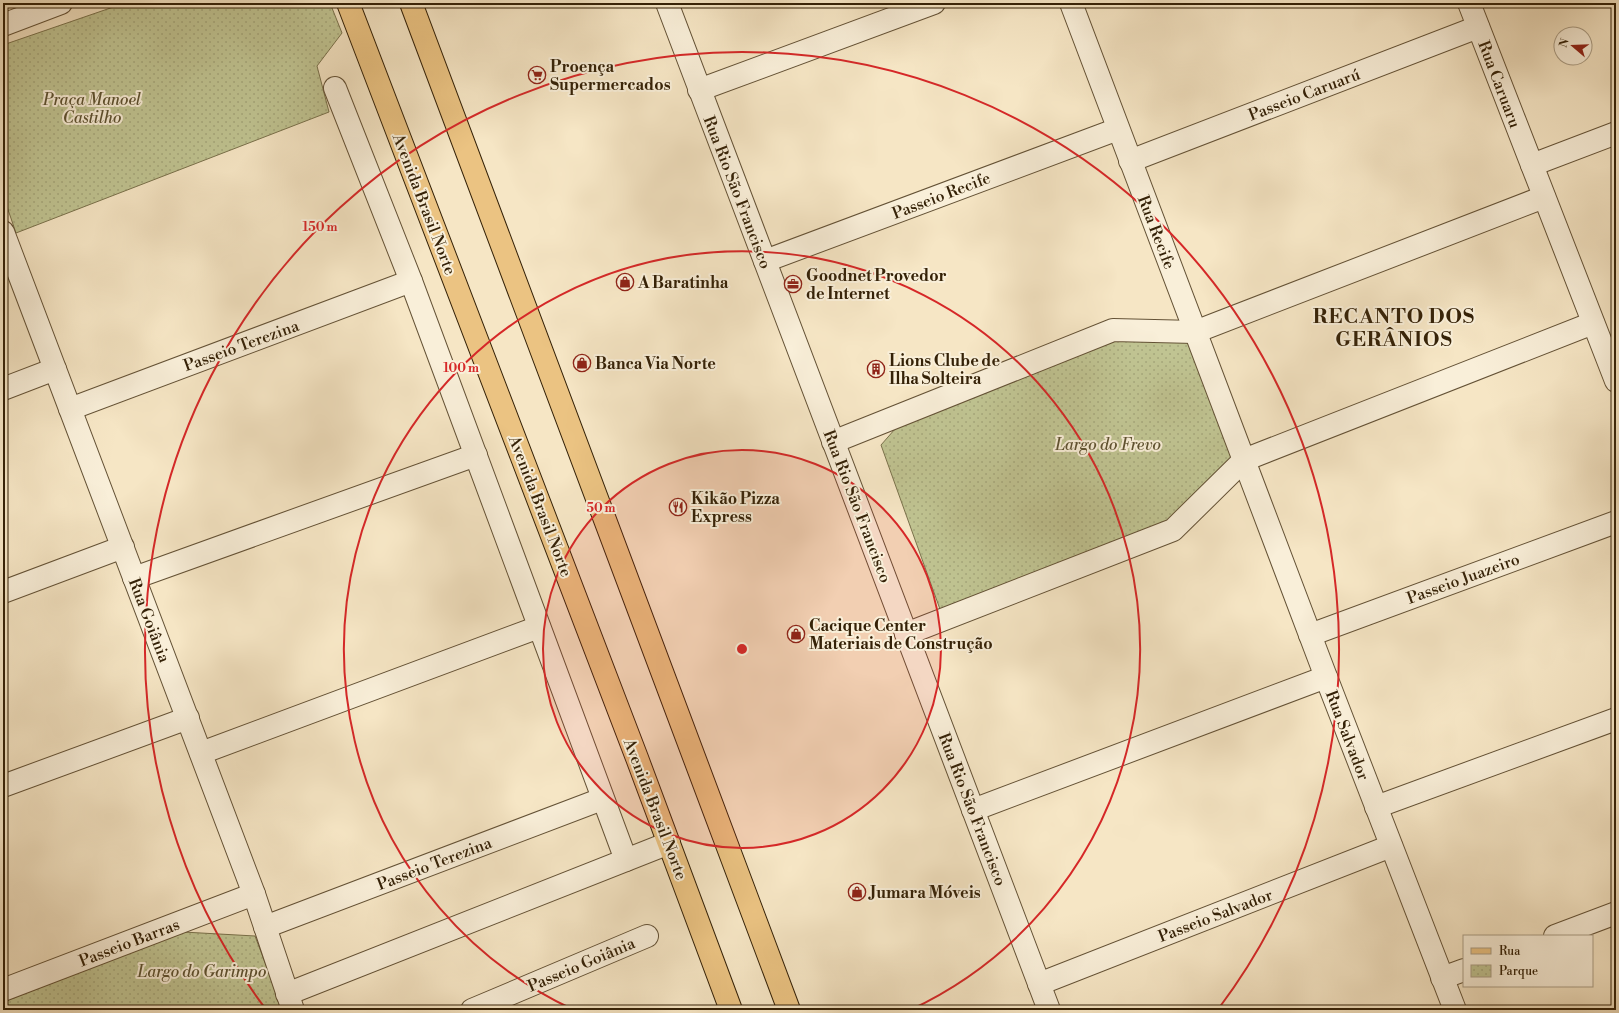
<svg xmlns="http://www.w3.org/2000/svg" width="1619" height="1013" font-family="'Libre Bodoni',serif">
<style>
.park{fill:url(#park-dots);stroke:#7a724c}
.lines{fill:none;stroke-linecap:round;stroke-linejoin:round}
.minor-casing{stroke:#645236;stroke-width:24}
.major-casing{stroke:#342107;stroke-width:24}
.minor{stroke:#f9efd9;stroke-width:22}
.major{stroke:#ebc382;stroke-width:22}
.ring{fill:none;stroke:#d62828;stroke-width:2}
.labels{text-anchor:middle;stroke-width:4;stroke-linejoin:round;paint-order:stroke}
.poi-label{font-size:16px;font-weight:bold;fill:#342107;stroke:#f9efd9;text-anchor:start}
.street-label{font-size:16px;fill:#342107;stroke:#f9efd9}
.park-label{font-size:16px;font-style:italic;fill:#5e5231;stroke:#f9efd9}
.district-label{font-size:20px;font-weight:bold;letter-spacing:1px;fill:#342107;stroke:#f9efd9}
.centre{fill:#d62828;stroke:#f9efd9;stroke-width:2}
.ring-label{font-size:12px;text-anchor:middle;font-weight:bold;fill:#d62828;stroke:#f9efd9;stroke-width:4;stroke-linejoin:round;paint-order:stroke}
</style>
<defs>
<pattern id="park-dots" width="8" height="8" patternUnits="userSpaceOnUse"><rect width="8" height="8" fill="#c0c492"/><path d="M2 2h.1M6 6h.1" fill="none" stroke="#a6a87c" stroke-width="1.8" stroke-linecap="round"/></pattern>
</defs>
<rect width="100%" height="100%" fill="#f6e6c5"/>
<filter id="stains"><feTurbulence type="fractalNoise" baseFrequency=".005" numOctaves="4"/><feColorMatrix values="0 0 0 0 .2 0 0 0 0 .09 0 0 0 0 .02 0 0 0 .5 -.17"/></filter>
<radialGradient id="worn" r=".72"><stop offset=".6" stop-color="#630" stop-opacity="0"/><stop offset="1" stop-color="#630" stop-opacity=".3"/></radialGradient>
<g class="park">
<polygon points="125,3 330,3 342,33 317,66 329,112 16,233 3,195 3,45"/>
<polygon points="1118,336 1189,339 1234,460 1170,524 941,612 881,445 902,421"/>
<polygon points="183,932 255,936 283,1010 3,1010 3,1002"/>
</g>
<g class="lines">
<defs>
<g id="minor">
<polyline points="667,3 1049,1010"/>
<polyline points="1071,3 1326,677 1455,1010"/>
<polyline points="1469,3 1616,381"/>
<polyline points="3,25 61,3"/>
<polyline points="335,88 411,281 626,860"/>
<polyline points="699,90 934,3"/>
<polyline points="1130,161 1478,27"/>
<polyline points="1532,165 1616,133"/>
<polyline points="3,232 254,894 293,1010"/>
<polyline points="765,261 1118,129"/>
<polyline points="3,389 55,369"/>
<polyline points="70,409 411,281"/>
<polyline points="833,442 1113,330 1195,332 1544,197"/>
<polyline points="134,578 476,455"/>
<polyline points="3,592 123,547"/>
<polyline points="906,634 1173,530 1244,460 1593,323"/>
<polyline points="1310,635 1616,522"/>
<polyline points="201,753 539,627"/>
<polyline points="3,786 188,718"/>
<polyline points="1376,807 1616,719"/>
<polyline points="973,810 1326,677"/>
<polyline points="265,927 602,799"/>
<polyline points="1555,936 1616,913"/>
<polyline points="1442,978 1464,970"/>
<polyline points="1039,984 1391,846"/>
<polyline points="3,990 254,894"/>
<polyline points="287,994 669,843"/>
<polyline points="472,1010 647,936"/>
</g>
<g id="major">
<polyline points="348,3 637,758 731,1010"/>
<polyline points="411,3 789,1010"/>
</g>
</defs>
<use href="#minor" class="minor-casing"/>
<use href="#major" class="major-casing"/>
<use href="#minor" class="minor"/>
<use href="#major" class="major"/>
</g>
<circle cx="742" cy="649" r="199" fill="#d62828" fill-opacity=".12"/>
<g class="ring">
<circle cx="742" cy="649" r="199"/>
<path d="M574 1010A398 398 0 1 1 910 1010"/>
<path d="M265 1008A597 597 0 1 1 1219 1008"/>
</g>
<defs>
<symbol id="supermarket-ring" viewBox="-11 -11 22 22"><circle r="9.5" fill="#f9efd9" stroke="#8f2418" stroke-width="1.5"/><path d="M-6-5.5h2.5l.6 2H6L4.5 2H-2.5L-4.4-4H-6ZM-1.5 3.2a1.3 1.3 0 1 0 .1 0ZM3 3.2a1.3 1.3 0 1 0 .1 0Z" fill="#8f2418"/></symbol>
<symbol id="shop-ring" viewBox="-11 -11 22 22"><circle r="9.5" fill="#f9efd9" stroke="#8f2418" stroke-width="1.5"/><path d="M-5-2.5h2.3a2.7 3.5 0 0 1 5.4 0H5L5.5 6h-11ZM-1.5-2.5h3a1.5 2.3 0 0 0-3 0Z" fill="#8f2418"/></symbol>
<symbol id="office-ring" viewBox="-11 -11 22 22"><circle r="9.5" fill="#f9efd9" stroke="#8f2418" stroke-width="1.5"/><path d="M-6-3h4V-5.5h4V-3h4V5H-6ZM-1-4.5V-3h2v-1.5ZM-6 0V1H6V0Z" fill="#8f2418"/></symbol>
<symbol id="building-ring" viewBox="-11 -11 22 22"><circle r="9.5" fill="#f9efd9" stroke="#8f2418" stroke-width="1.5"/><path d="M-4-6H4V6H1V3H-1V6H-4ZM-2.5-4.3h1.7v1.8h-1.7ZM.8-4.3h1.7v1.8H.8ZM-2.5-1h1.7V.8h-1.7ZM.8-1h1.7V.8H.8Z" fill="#8f2418"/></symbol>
<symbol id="restaurant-ring" viewBox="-11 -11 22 22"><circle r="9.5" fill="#f9efd9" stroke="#8f2418" stroke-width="1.5"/><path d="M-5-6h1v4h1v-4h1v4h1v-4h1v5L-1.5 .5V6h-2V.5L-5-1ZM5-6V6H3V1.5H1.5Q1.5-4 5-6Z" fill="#8f2418"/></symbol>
</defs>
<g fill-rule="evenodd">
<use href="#supermarket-ring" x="527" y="65" width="20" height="20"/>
<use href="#shop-ring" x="615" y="272" width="20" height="20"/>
<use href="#office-ring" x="783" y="274" width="20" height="20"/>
<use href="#shop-ring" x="572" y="353" width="20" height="20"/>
<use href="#building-ring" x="866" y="359" width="20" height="20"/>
<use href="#restaurant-ring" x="668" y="497" width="20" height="20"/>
<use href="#shop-ring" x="786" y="624" width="20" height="20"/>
<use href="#shop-ring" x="847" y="882" width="20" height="20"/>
</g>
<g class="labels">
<g class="poi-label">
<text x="550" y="72">Proença<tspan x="550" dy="18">Supermercados</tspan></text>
<text x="806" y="281">Goodnet Provedor<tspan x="806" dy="18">de Internet</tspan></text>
<text x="638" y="288">A Baratinha</text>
<text x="889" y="366">Lions Clube de<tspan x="889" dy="18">Ilha Solteira</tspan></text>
<text x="595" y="369">Banca Via Norte</text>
<text x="691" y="504">Kikão Pizza<tspan x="691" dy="18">Express</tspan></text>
<text x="809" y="631">Cacique Center<tspan x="809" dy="18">Materiais de Construção</tspan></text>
<text x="870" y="898">Jumara Móveis</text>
</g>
<g class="street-label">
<text transform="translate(1500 84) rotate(69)" y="6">Rua Caruaru</text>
<text transform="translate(1304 94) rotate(-21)" y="6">Passeio Caruarú</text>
<text transform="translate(738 192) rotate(69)" y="6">Rua Rio São Francisco</text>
<text transform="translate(941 195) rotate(-21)" y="6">Passeio Recife</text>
<text transform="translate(425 204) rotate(69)" y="6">Avenida Brasil Norte</text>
<text transform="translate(1157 232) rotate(69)" y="6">Rua Recife</text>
<text transform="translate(241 345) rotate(-20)" y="6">Passeio Terezina</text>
<text transform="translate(541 506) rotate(69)" y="6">Avenida Brasil Norte</text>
<text transform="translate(858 506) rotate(69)" y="6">Rua Rio São Francisco</text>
<text transform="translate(1463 578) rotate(-20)" y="6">Passeio Juazeiro</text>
<text transform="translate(150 620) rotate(69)" y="6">Rua Goiânia</text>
<text transform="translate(1348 735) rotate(69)" y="6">Rua Salvador</text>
<text transform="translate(656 809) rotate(69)" y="6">Avenida Brasil Norte</text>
<text transform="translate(973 809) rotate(69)" y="6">Rua Rio São Francisco</text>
<text transform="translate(434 863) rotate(-21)" y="6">Passeio Terezina</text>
<text transform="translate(1215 915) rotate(-21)" y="6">Passeio Salvador</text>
<text transform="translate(129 942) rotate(-21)" y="6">Passeio Barras</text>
<text transform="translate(581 964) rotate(-23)" y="6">Passeio Goiânia</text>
</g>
<g class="park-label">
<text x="92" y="105">Praça Manoel<tspan x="92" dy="18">Castilho</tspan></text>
<text x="1108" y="450">Largo do Frevo</text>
<text x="202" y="977">Largo do Garimpo</text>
</g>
<g class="district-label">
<text x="1394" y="323">RECANTO DOS<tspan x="1394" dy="23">GERÂNIOS</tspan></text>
</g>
</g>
<circle cx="742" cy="649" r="6" class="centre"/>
<g class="ring-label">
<text x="320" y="231">150 m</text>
<text x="461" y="372">100 m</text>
<text x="601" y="512">50 m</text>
</g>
<rect width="1619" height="1013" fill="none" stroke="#f6e6c5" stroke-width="16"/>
<rect x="4" y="4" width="1611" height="1005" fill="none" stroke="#342107" stroke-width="2"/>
<rect x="8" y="8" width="1603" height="997" fill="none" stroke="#342107"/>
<rect x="1463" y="935" width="130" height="52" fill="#f9efd9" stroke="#aa9d85"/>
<rect x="1471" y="948" width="20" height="6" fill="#ebc382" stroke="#aa9d85"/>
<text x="1499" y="955" font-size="12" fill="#342107">Rua</text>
<rect x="1471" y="965" width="20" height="12" fill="url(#park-dots)" stroke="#aa9d85"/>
<text x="1499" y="975" font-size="12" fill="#342107">Parque</text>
<g transform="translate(1573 46) rotate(289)"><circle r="19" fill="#f9efd9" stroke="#aa9d85"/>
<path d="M0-3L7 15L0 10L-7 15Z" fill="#8f2418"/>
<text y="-6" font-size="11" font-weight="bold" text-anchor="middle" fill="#342107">N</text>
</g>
<rect width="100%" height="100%" filter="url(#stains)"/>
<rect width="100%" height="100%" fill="url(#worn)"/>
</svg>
